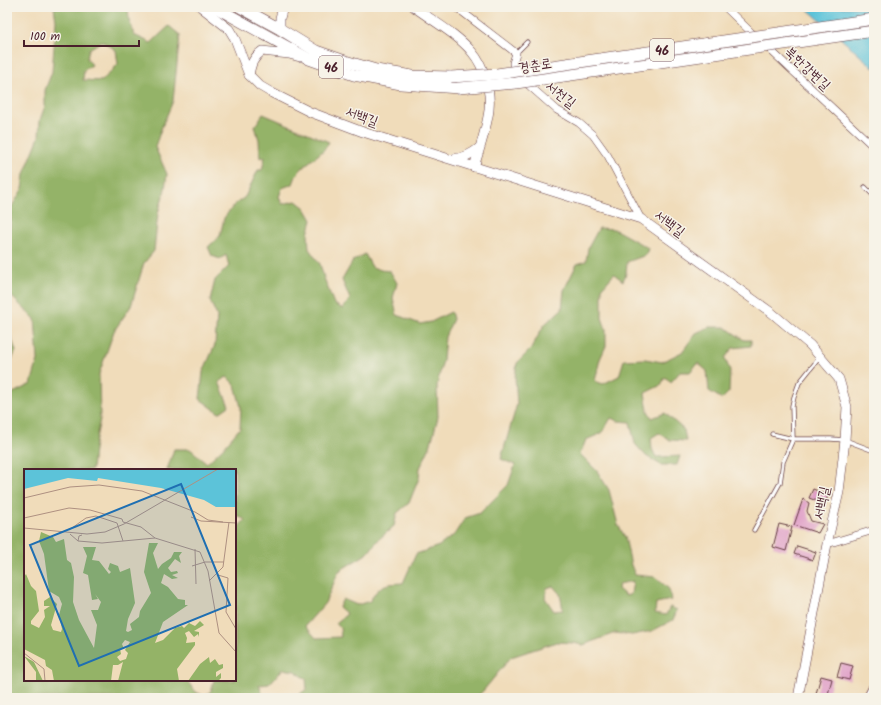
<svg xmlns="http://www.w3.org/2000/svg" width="881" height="705" font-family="Kalam,'Poor Story',sans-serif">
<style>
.forest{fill:#94b367;stroke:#6f6949;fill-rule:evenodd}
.water{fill:#5cc3d9;stroke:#537182}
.building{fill:#dd94c3}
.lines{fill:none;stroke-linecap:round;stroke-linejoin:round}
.service-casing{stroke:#633b40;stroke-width:5}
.minor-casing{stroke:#633b40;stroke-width:8}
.tertiary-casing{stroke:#633b40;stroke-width:10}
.primary-casing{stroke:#633b40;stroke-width:12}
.service{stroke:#fff;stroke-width:3.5}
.minor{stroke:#fff;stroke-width:7}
.tertiary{stroke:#fff;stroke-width:9}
.primary{stroke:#fff;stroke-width:11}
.primary-bridge-casing{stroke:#633b40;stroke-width:12;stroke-linecap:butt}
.primary-bridge{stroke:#fff;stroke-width:11}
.labels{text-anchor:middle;stroke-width:3;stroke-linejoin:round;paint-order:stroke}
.shield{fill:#f7f3e8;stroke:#7e5f64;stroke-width:1}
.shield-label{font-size:13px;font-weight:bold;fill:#4a1f2b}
.street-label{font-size:14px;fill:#4a1f2b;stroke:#f7f3e8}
.inset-river{fill:none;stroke:#5cc3d9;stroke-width:2}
.inset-road{fill:none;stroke:#ae9081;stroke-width:1}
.view{fill:#1f6fb2;fill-opacity:0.15;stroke:#1f6fb2;stroke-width:2}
.inset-edge{fill:none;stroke:#4a1f2b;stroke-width:2}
</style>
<rect width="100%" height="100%" fill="#f7f3e8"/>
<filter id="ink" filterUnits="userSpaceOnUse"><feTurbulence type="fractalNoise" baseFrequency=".025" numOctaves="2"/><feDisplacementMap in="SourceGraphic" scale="8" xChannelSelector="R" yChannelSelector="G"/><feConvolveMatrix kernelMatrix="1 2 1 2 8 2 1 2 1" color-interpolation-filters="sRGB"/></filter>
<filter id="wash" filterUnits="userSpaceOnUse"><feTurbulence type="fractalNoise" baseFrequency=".012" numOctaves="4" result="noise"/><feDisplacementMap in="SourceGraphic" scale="16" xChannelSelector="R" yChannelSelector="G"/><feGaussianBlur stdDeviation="0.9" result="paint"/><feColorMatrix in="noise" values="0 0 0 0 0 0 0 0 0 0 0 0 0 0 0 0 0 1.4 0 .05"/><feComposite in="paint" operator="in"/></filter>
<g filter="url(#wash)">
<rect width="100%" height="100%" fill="#f0dcba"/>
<g class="forest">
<path d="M 54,7 L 128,7 L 129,20 L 134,35 L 151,43 L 169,26 L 180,35 L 173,101 L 161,129 L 155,147 L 167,174 L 165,189 L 158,213 L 154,251 L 144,263 L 131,306 L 114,331 L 99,374 L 100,419 L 94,449 L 92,470 L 25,470 L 25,680 L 186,680 L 196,692 L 204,696 L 211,691 L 214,680 L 235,680 L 235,530 L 245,520 L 235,514 L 235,470 L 167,470 L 174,449 L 190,449 L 207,463 L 223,448 L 240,428 L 241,407 L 235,385 L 227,377 L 219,382 L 229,406 L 219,413 L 200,399 L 203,372 L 215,345 L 217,316 L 210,301 L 215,280 L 229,266 L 226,255 L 220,259 L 212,256 L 208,247 L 220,236 L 224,218 L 234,205 L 245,197 L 258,170 L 262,170 L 265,157 L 260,158 L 259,140 L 255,126 L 263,114 L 329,142 C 322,158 298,163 293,184 L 282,188 L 279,197 L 282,204 L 296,201 L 305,208 L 312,220 L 308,234 L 309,249 L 320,264 L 324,278 L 334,304 L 343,309 L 350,299 L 342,280 L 353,261 L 365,254 L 372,267 L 381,270 L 390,271 L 397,283 L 393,298 L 397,315 L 420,324 L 431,322 L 451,312 L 453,319 L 445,337 L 443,360 L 437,385 L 438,417 L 430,447 L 420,468 L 419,478 L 409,503 L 397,513 L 394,526 L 378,540 L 368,553 L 339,571 L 325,603 L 305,626 L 316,638 L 341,637 L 340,628 L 336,623 L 347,614 L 339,607 L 343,599 L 357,605 L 370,601 C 380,584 384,584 403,583 L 416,554 L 439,546 L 454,535 L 465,518 L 480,513 L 508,485 L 515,465 L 501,459 L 517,404 L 515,377 L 517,363 L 531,349 L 544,325 L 562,309 L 564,290 L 577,264 L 586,261 L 588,248 L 599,228 L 614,229 L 648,248 L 646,255 L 627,262 L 626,274 L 623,281 L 614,274 L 602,288 L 602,318 L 606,329 L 606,346 L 600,359 L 595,381 L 603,384 L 619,376 L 624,360 L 645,359 L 662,362 L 682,352 L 696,333 L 709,327 L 725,327 L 744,340 L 751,340 L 751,346 L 733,348 L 725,358 L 730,371 L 729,392 L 722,399 L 709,391 L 707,371 L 698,363 L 690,372 L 680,372 L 671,382 L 665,377 L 661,385 L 645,393 L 648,411 L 652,418 L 665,413 L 684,430 L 686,441 L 670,440 L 659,433 L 651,438 L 652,449 L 656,457 L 680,456 L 677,465 L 661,465 L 646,456 L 635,444 L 630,422 L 618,421 L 611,418 L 602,433 L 586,440 L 580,454 L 597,471 L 609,490 L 618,525 L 625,537 L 631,565 L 635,575 L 655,577 L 669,589 L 671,600 L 656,603 L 655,613 L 666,615 L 670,607 L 677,610 L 673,620 L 652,631 L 632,635 L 615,633 L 583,645 L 573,643 L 557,642 L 511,657 L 483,691 L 475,698 L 294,698 L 307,689 L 306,679 L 295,671 L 283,669 L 269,684 L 259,685 L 264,698 L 7,698 L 7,400 L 11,394 L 31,384 L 38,360 L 35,319 L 11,296 L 7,281 L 7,244 L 11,220 L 9,211 L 22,190 L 24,174 L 39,137 L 40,120 L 45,106 L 45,90 L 52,72 L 56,21 ZM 102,41 L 116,50 L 118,64 L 102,81 L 83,80 L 84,70 L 92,65 L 87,58 L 89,49 ZM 633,581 L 631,594 L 626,596 L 618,589 L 619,584 ZM 553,586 L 560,594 L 563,610 L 554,611 L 545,598 L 547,588 Z"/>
<polygon points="7,325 16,351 7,369"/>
</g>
<polygon class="water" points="805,7 874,7 874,68"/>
<g id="blocks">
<g class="building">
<polygon points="813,489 828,495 825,504 809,498"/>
<polygon points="803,499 809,503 807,511 811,521 823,524 818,533 794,525"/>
<polygon points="779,524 792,527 786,551 773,547"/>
<polygon points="797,546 816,552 813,560 794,554"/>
<polygon points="841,663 853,666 849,680 837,677"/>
<polygon points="821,676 832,679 827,698 815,697"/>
</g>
</g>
</g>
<g filter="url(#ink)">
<use href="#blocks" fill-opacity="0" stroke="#633b40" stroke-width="1"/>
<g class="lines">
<defs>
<g id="service">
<polyline points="516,53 527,42"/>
<polyline points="865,187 874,196"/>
<polyline points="772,434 793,439 831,439 845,440 874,451"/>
<polyline points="754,530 780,483 783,462 793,439 792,406 794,397 799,383 820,357"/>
<polyline points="865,698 874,680"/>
</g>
<g id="minor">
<polyline points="456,7 516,53 513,63 514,71 524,81 557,110 579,123 593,135 608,156 641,219"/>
<polyline points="725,7 757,38"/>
<polyline points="765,45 874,147"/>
<polyline points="827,544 874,530"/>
</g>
<g id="tertiary">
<path d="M 201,7 L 229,29 L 235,39 L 249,75 C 251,64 253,58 262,51 L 289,54 L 300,57"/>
<path d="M 414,7 C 433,21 457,34 472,52 C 485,67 491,92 489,110 C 487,127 479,151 474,167"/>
<polyline points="280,29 280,18 283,7"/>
<polyline points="249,75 260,86 272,93 310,112 363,132 641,219 772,313 810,345 839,379 847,407 845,440 839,492 827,544 798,698"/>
<path d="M 453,159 C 464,158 471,155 479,148"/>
</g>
<g id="primary">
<polyline points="215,7 309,59 354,75 401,84 459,88"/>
<polyline points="240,7 280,29 316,51 345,61 376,70 412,76 451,77"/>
</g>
</defs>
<use href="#service" class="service-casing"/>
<use href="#minor" class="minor-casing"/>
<use href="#tertiary" class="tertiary-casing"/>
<use href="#primary" class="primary-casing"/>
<use href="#service" class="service"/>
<use href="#minor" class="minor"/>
<use href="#tertiary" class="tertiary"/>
<use href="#primary" class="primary"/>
<defs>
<g id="primary-bridge">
<polyline points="451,77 497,74 874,19"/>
<polyline points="459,88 516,83 874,31"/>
</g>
</defs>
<use href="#primary-bridge" class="primary-bridge-casing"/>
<use href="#primary-bridge" class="primary-bridge"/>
</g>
</g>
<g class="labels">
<g class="shield">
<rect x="650" y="39" width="24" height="22" rx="3"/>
<rect x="319" y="56" width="24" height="22" rx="3"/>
</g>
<g class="shield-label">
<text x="662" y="55">46</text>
<text x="331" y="72">46</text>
</g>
<g class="street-label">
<text transform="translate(535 65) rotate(-9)" y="5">경춘로</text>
<text transform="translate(808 68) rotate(43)" y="5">북한강변길</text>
<text transform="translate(561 94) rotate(37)" y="5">서천길</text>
<text transform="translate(362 116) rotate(20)" y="5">서백길</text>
<text transform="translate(670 223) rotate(37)" y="5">서백길</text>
<text transform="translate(821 503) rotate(-78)" y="5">서백길</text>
</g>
</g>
<g transform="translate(24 469)">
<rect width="212" height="212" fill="#f0dcba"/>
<path d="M 17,63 L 29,68 L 32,73 L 40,70 L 43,91 L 47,94 L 50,108 L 49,133 L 55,151 L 70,179 L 73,156 L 67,141 L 74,141 L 77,133 L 71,125 L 74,130 L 68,131 L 64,106 L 59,104 L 63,87 L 59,78 L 72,78 L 68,91 L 75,92 L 85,105 L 87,103 L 84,100 L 86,94 L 94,97 L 96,103 L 106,99 L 111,134 L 104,150 L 102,162 L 104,163 L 108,161 L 106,155 L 115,148 L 116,142 L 127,124 L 120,103 L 125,74 L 134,74 L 129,84 L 134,100 L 138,95 L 147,89 L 150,83 L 158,83 L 155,87 L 157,94 L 151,90 L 144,99 L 147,103 L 153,102 L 154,104 L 148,106 L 154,109 L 148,110 L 140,105 L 137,114 L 144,118 L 154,130 L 161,131 L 161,136 L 164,136 L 139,153 L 131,174 L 139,171 L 151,159 L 158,157 L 160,159 L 165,154 L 171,157 L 176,152 L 180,156 L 170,162 L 175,163 L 175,168 L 174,165 L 170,168 L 165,162 L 161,164 L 163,169 L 162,174 L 171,173 L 171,176 L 153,200 L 155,212 L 94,212 L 99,193 L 94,196 L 89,196 L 87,212 L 30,212 L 28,201 L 22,197 L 21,191 L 0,180 L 0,108 L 2,105 L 7,117 L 12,122 L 15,142 L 7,152 L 7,155 L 15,159 L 21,148 L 20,141 L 26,137 L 20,137 L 20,132 L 26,128 L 33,135 L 27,156 L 29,161 L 37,163 L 38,160 L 35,146 L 38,135 L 35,128 L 25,122 L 20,85 L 15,72 ZM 101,171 L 106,173 L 101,181 L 104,184 L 102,190 L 96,192 L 93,188 L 97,185 L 96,180 L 100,180 L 98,175 ZM 0,187 L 10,193 L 19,212 L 12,212 L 12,203 ZM 185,188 L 186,194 L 191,190 L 195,196 L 199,195 L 199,199 L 192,203 L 192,208 L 197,204 L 197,209 L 194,212 L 164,212 L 176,195 Z" fill="#94b367" fill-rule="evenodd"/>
<path d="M 0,0 L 212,0 L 212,38 L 192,38 L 180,31 L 137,19 L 74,9 L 73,12 L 44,9 L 0,20 Z" fill="#5cc3d9"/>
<path class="inset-river" d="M 212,100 L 212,138"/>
<path class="inset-road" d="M 0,29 L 46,18 L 75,16 L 118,22 L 171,43 L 184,51 L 199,53M 167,48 L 177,52 L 212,54M 0,49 L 45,39 L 66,41 L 98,50 L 99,53 L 117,58 L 131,69M 0,59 L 63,65 L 81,63 L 100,55 L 194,0M 45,61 L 62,49 L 72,47 L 93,54 L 99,72M 46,65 L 54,72 L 55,67 L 58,66M 54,72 L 78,74 L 131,69 L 176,83 L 184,102 L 195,164 L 212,183M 171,80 L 172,115M 168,97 L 181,93 L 200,93M 194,106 L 204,109 L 202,143 L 212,160M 185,112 L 199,98 L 205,53M 0,184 L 20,200 L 21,212"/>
<path class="view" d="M 157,15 L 206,136 L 55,197 L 6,76 Z"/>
<rect width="212" height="212" class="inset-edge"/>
</g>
<rect width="881" height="705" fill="none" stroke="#f7f3e8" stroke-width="24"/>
<path d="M24 40v6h115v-6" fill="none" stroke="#4a1f2b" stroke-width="2"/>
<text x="30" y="40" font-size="12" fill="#4a1f2b" stroke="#f7f3e8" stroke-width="3" paint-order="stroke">100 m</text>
</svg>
